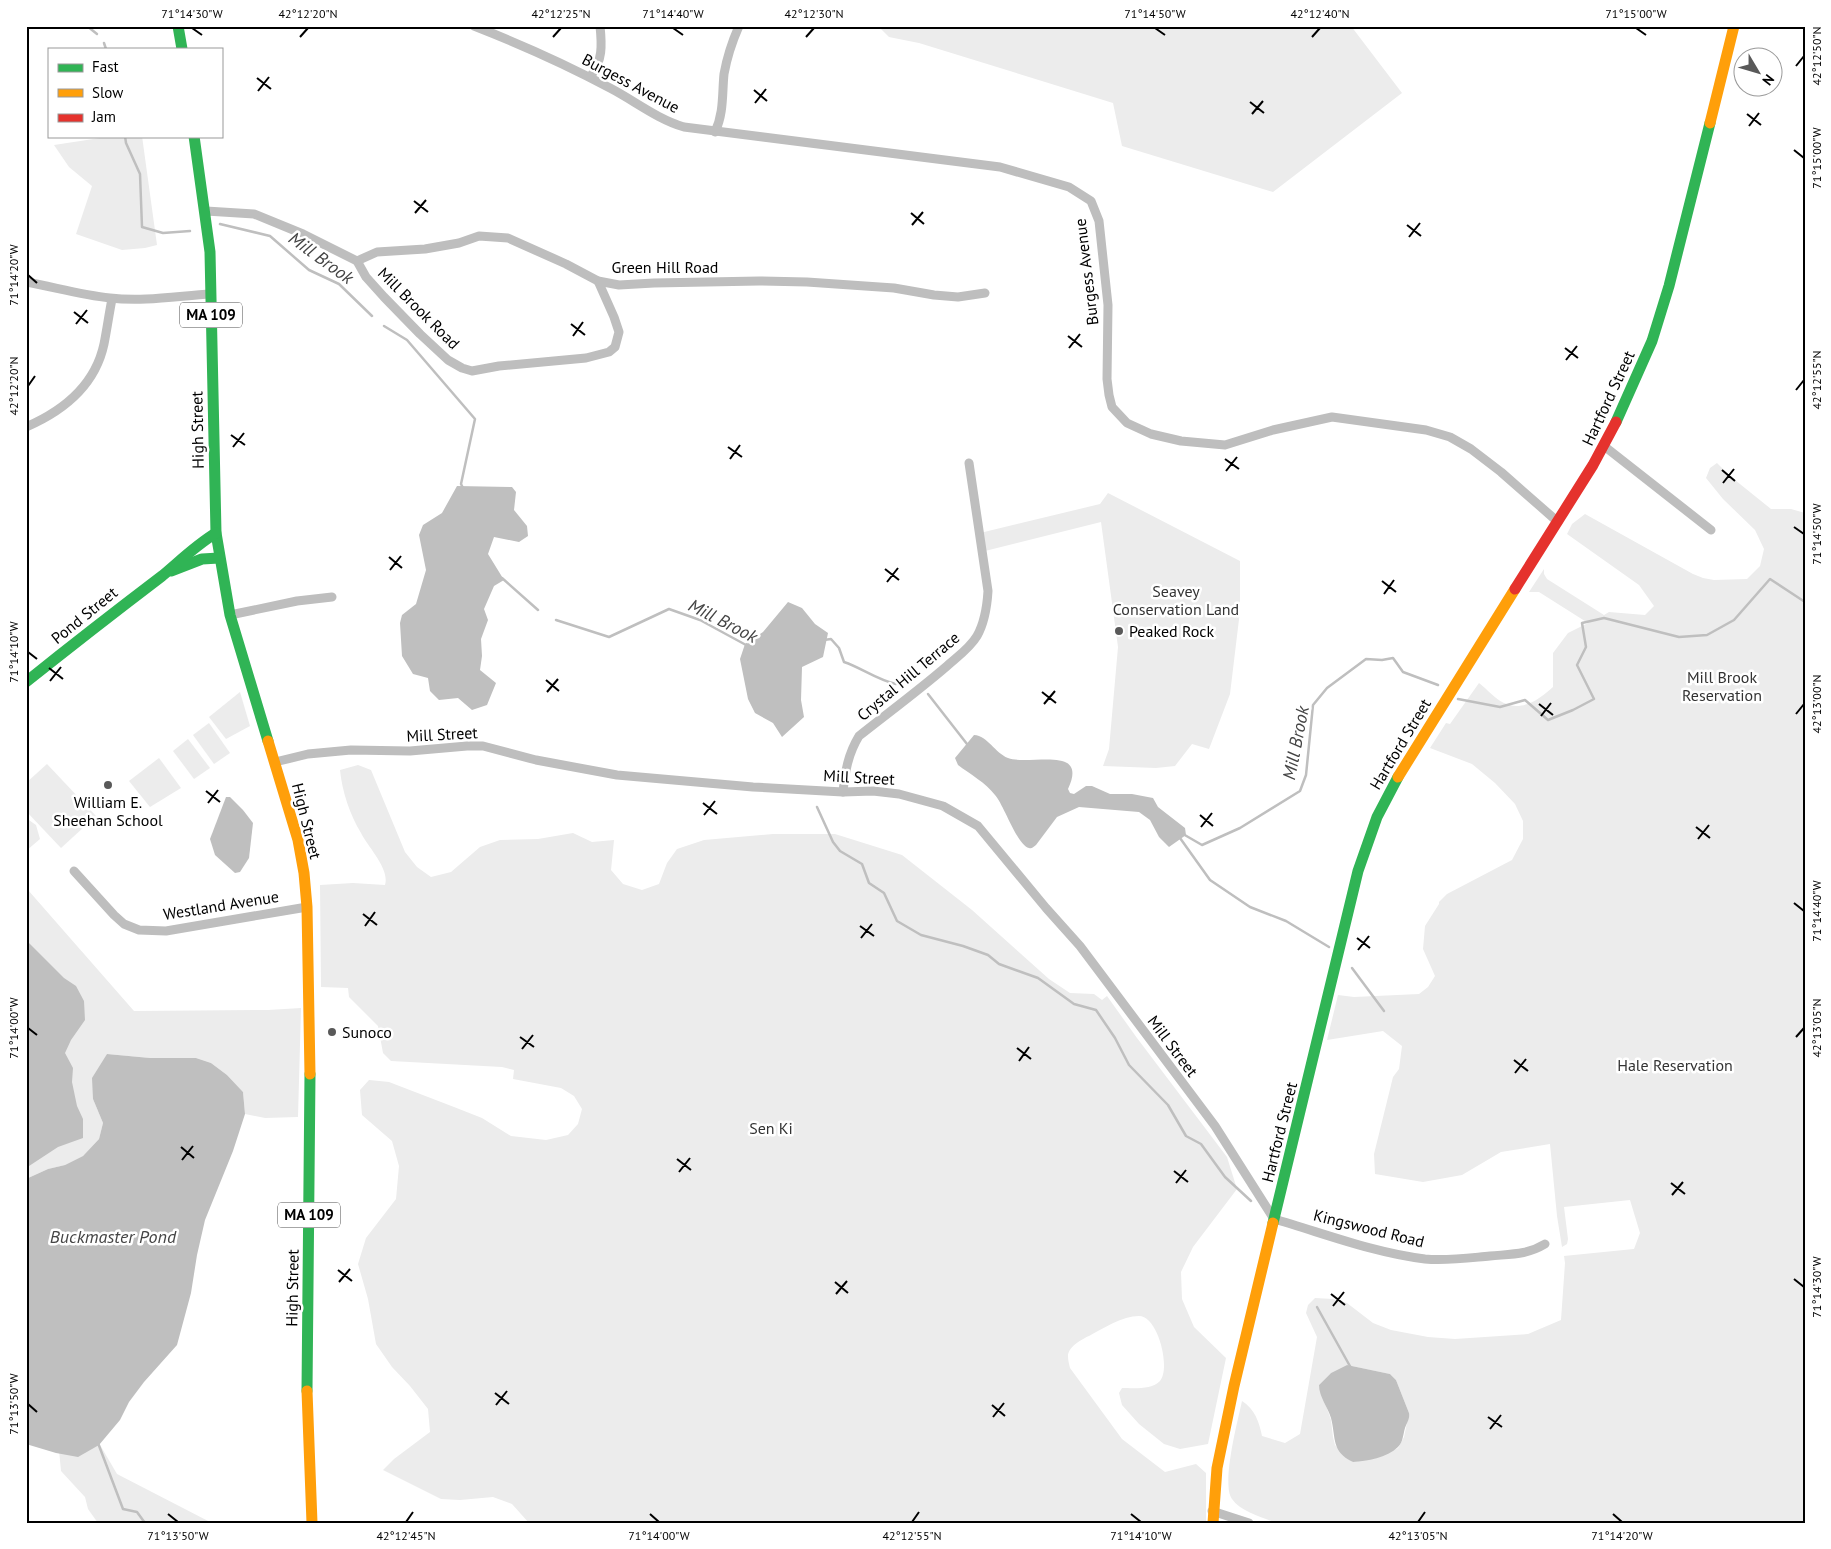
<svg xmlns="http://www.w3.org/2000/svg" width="1831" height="1549" font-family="'PT Sans',sans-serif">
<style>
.green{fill:#ececec;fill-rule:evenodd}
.water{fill:#bfbfbf}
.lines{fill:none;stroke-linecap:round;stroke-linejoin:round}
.stream{stroke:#bfbfbf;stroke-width:2.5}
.street{stroke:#bebebe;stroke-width:9}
.fast{stroke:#30b455;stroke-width:11}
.slow{stroke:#ff9f0a;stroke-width:11}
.jam{stroke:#e5322d;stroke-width:11}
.ticks{fill:none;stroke:#000;stroke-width:2}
.poi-dot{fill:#595959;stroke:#fff;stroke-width:2}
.labels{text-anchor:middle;stroke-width:5;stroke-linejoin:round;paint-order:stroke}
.shield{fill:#fff;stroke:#4c4c4c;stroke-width:1}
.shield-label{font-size:15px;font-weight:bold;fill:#000}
.street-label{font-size:16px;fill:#000;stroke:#fff}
.park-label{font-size:16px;fill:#333;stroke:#fff}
.poi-label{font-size:16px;fill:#000;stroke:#fff;text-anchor:start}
.water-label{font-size:18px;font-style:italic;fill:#444;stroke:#fff}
.neatline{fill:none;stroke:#000;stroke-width:2}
.ticks-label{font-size:12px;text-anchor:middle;fill:#000}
</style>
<rect width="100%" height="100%" fill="#fff"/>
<g class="green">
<polygon points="878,26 1351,26 1402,93 1273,192 1122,146 1113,103 919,43 889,37"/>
<polygon points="113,136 142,136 157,245 145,248 122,250 76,234 92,186 69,167 54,145"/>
<path d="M 1717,463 L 1730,476 L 1771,509 L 1791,509 L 1805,513 L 1805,1523 L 1276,1523 C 1262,1517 1241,1512 1232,1499 C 1221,1484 1238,1420 1242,1401 C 1255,1409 1259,1422 1262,1436 L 1285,1443 L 1300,1434 L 1317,1337 L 1306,1313 L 1308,1305 L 1315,1298 L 1333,1299 L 1347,1303 L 1373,1323 L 1391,1330 L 1428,1337 L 1455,1339 L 1528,1334 L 1561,1320 L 1565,1263 L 1564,1256 L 1634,1249 L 1640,1233 L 1630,1200 L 1564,1207 L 1568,1239 L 1567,1244 L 1562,1247 L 1557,1216 L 1550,1144 L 1501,1152 L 1462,1175 L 1423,1182 L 1375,1174 L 1374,1154 L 1393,1077 L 1399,1069 L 1402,1046 L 1383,1031 L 1327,1040 L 1338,995 L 1354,997 L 1419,994 L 1428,987 L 1435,976 L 1423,949 L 1425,926 L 1439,904 L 1439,902 L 1447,894 L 1512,860 L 1523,839 L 1523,821 L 1515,804 L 1495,783 L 1472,764 L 1430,748 L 1446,723 L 1450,724 L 1479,683 C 1487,689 1495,699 1504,703 C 1522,712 1540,699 1553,687 L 1553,653 L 1568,633 L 1588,623 L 1539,592 L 1529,592 L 1544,569 L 1544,574 L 1547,579 L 1604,615 L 1609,612 L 1645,615 L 1654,606 L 1639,585 L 1567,534 L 1572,524 L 1585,514 L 1693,574 L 1703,578 L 1714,580 L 1747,579 L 1760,566 L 1764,549 L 1755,530 L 1723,499 L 1706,478 L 1710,468 ZM 1347,1365 L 1390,1374 L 1396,1380 L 1409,1413 L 1404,1437 L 1398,1448 L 1376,1458 L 1353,1462 L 1335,1445 L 1333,1437 L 1331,1420 L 1319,1385 L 1331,1373 Z"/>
<polygon points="1108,493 1240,561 1240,611 1230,694 1209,749 1192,744 1175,766 1156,768 1103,766 1109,749 1118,647 1101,522 985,551 980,533 1100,504"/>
<polygon points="240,692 250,726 226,739 209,717"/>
<polygon points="209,723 230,753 214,764 193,735"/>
<polygon points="188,739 210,768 194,779 173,751"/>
<polygon points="159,758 181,788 150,807 129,781"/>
<polygon points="47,764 96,816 61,848 26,811 26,783"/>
<path d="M 358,765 L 371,770 L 405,852 L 417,867 L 431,877 L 451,872 L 480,847 L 500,840 L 538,839 L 573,833 L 592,842 L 614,840 L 611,870 L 623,884 L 642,890 L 659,884 L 667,863 L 677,849 L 704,840 L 773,834 L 835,834 L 902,855 L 972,910 L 1049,979 L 1070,993 L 1094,994 L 1102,1000 L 1107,996 L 1137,1038 L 1227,1157 L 1237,1189 L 1193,1247 L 1181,1272 L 1182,1299 L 1194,1327 L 1226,1358 L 1208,1444 L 1180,1449 L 1164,1444 L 1139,1424 L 1122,1405 L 1119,1393 L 1122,1388 C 1133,1388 1152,1390 1160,1381 C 1171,1368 1158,1316 1139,1316 C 1122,1316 1104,1328 1089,1336 C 1082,1339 1068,1347 1068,1356 C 1068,1360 1069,1364 1070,1368 L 1122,1439 L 1165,1472 L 1196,1464 L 1206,1473 L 1206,1523 L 529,1523 L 512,1504 L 493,1497 L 460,1500 L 441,1499 L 383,1470 L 394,1459 L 430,1432 L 428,1409 L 410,1386 L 392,1367 L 376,1344 L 368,1299 L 358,1264 L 366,1238 L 396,1199 L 399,1166 L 392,1141 L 362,1115 L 360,1090 L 369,1080 L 389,1082 L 454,1107 L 482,1118 L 511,1136 L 546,1140 L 568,1135 L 578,1124 L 582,1109 L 574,1096 L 561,1088 L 513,1079 L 514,1070 L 502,1067 L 391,1061 L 383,1053 L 378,1026 L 349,997 L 348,988 L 321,987 L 320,885 L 353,883 L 385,885 C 390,869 368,847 361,833 C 350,815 342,791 340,770 Z"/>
<polygon points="26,818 36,825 40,839 26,851"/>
<polygon points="28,890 134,1011 268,1010 301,1008 298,1117 265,1118 245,1114 243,1092 227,1075 211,1063 196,1058 150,1058 107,1054 93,1099 103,1123 99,1139 83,1156 65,1165 48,1169 26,1179 26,891"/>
<polygon points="96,1438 117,1474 212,1523 98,1523 88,1509 85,1497 61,1471 59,1450"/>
</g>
<g class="water">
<polygon points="457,486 512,487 516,492 514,510 527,526 528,536 519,542 494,537 488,554 504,580 494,586 484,609 488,620 481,639 482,656 480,670 496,683 487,705 472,710 458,698 439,700 430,691 428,678 413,674 402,656 400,623 402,615 416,604 426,570 419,535 423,525 442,513"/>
<polygon points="788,602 802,608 815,624 828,633 823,657 802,667 801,700 804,717 782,737 773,723 755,713 748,699 740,659 745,644 763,632"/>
<path d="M 974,735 C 988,736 995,753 1008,758 C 1030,766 1089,744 1068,789 L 1070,793 L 1074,794 L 1086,786 L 1092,786 L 1110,794 L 1132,794 L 1153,798 L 1158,807 L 1185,828 L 1186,835 L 1169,847 L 1159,837 L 1150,820 L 1139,812 L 1079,807 L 1057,817 L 1036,845 C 1033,847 1032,849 1029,848 C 1017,845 1004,805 995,795 C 986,783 970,774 958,765 L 955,758 Z"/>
<polygon points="226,797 230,797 243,810 253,823 249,858 240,872 235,873 215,855 210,839"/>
<polygon points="26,940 64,978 76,986 84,1001 85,1020 71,1040 65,1053 73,1068 72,1082 77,1106 83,1119 83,1138 58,1147 26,1168"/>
<polygon points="107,1054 150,1058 196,1058 211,1063 227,1075 243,1092 245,1114 233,1151 205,1220 197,1255 191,1293 177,1345 144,1382 129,1402 120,1420 99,1445 78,1457 56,1453 26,1444 26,1179 48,1169 65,1165 83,1156 99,1139 103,1123 93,1099 92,1078"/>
<path d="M 1347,1365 L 1390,1374 L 1396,1380 L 1409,1413 C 1410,1419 1407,1422 1405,1428 C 1403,1435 1403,1442 1398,1447 C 1387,1458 1367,1461 1353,1462 C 1331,1452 1336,1437 1331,1418 C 1328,1407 1319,1397 1319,1385 L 1331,1373 Z"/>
</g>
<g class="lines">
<g class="stream">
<polyline points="87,26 97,34"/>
<polyline points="104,43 106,49"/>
<polyline points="125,136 126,143 140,174 142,227 163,233 190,231"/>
<polyline points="220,224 270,236 309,270 339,284 372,316"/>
<polyline points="384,326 407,340 475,419 461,484 463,488"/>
<polyline points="502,578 538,610"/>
<polyline points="556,620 609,637 669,609 700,620 746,645"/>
<path d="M 824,640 L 831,639 L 839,648 L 844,662 C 862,668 877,680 896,684"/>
<polyline points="928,694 967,744"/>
<polyline points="1458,699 1500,707 1525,700 1548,720 1573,710 1594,699 1577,665 1586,647 1582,623 1604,618 1679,637 1707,635 1734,620 1770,579 1805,602"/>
<polyline points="817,807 833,842 840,851 862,864 869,883 884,893 897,921 921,935 963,946 988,955 999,964 1038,978 1074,1004 1096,1010 1115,1038 1129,1065 1168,1105 1186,1136 1201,1144 1225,1177 1251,1201"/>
<polyline points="1183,834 1202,845 1240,828 1300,791 1306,775 1313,705 1327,688 1366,659 1382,660 1393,658 1403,672 1438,685"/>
<polyline points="1180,838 1210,880 1250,907 1286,921 1329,947"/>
<polyline points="1352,968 1384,1011"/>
<polyline points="1317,1307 1351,1368"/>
<polyline points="98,1443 123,1509 137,1512 145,1523"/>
</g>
<g class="street">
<path d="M 474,26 C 520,44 567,65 610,88 C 635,101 657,119 684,127 L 1000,167 L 1069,187 L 1091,201 L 1099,221 L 1108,305 L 1107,379 L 1109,395 L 1112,407 L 1127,423 L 1151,434 L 1181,441 L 1225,445 L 1273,430 L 1332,417 L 1426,430 L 1450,437 L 1471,449 L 1501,472 L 1558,522"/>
<path d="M 590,77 C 603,61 602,45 600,26"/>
<path d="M 715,132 C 724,113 722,94 724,74 C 727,57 732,42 739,26"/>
<polyline points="206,211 254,214 303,234 357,261 366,277 384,297 420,334 448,360 462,368 472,371 499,366 586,358 609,352 615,347 619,332 614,317 598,281"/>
<polyline points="357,261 377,252 425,249 459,243 479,236 508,238 566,264 598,281 619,285 654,283 759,281 807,282 894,288 934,295 958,297 985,293"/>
<path d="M 26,282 C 54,287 81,295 110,298 C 143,302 178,296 211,294"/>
<path d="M 26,427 C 63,411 95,386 104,344 C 107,329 109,314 112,299"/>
<polyline points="1604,446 1711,530"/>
<polyline points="230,615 297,601 332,597"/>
<path d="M 275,762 L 308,754 L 351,750 L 410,751 L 467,746 L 483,746 L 536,760 L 617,775 L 753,787 L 843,792 L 873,791 L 899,794 L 943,806 L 978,826 L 1046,908 L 1080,946 L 1215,1126 L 1274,1219 C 1323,1233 1374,1253 1425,1259 C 1447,1261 1468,1258 1490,1256 C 1511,1254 1527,1255 1545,1244"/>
<path d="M 843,792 C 845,772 848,754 859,736 C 888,713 918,691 947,666 C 957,657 970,648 977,636 C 985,622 987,607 988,591 L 969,463"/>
<polyline points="74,871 114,915 124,924 139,930 166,931 307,907"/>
<polyline points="1212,1511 1249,1523"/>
</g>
<g class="fast">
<polyline points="178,26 182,49"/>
<polyline points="194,136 210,252 216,533 230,615 268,741"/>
<polyline points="1616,422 1652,341 1669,286 1710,123"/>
<polyline points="171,571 202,559 219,558"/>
<path d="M 26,682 C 71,646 116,611 162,576 C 180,561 196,545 216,533"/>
<polyline points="1273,1223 1358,871 1377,817 1398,777"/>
<polyline points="307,1391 310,1074"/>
</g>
<g class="slow">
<polyline points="1710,123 1734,26"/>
<polyline points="268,741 298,840 304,873 307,907 310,1074"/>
<polyline points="1398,777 1515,589"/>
<polyline points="307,1391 312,1523"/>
<polyline points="1213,1523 1217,1468 1234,1386 1273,1223"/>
</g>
<polyline class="jam" points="1515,589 1593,465 1616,422"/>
</g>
<path class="ticks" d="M 192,28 L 202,35M 673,28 L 683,35M 1155,28 L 1165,35M 1636,28 L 1646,35M 300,37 L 308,28M 553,37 L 561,28M 806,37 L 814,28M 1312,37 L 1320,28M 1796,66 L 1804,56M 257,78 L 271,89M 754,90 L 767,101M 258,91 L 269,77M 1250,102 L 1264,113M 755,103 L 766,89M 1252,114 L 1263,101M 1747,114 L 1761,125M 1749,126 L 1759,113M 1794,150 L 1804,158M 414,201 L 428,212M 415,213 L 426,200M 911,213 L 924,224M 912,225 L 923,212M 1407,225 L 1421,236M 1409,237 L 1420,223M 28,275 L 37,283M 74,312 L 88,323M 76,324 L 87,310M 571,324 L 585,335M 573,336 L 583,322M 1068,336 L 1082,347M 1069,348 L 1080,334M 1565,348 L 1578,358M 1566,360 L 1577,346M 28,386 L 35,376M 1796,390 L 1804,380M 231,435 L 245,445M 233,447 L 244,433M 728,447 L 742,457M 730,459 L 740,445M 1225,459 L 1239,469M 1722,470 L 1735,481M 1226,471 L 1237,457M 1723,483 L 1734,469M 1794,527 L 1804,534M 389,557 L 402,568M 885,569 L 899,580M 390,570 L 401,556M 1382,581 L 1396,592M 887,582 L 898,568M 1384,594 L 1394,580M 28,652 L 37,659M 49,668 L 63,679M 546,680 L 559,691M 50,681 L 61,667M 547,692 L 558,679M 1042,692 L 1056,703M 1044,704 L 1055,691M 1539,704 L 1553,715M 1796,714 L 1804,704M 1541,716 L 1551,703M 206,791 L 220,802M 208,803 L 218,790M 703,803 L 717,814M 704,815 L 715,801M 1200,815 L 1213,826M 1201,827 L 1212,813M 1696,827 L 1710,838M 1698,839 L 1709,825M 1794,903 L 1804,911M 363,914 L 377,925M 365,926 L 375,912M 860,926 L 874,936M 861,938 L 872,924M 1357,938 L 1370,948M 1358,950 L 1369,936M 28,1028 L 37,1035M 520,1037 L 534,1047M 1796,1037 L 1804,1028M 1017,1048 L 1031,1059M 522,1049 L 533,1035M 1514,1060 L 1528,1071M 1019,1061 L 1029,1047M 1515,1073 L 1526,1059M 181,1147 L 194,1158M 677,1159 L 691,1170M 182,1160 L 193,1146M 1174,1171 L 1188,1182M 679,1172 L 690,1158M 1176,1183 L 1186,1170M 1671,1183 L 1685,1194M 1672,1195 L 1683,1182M 338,1270 L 352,1281M 1794,1279 L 1804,1287M 339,1282 L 350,1269M 835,1282 L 848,1293M 836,1294 L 847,1281M 1331,1294 L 1345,1305M 1333,1306 L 1344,1292M 495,1393 L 509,1404M 28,1404 L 37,1412M 496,1405 L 507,1391M 992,1405 L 1005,1416M 993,1417 L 1004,1403M 1488,1417 L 1502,1427M 1490,1429 L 1501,1415M 168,1514 L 178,1522M 650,1514 L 659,1522M 1131,1514 L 1141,1522M 1613,1514 L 1622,1522M 406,1522 L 413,1512M 912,1522 L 919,1512M 1418,1522 L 1425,1512"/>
<g class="poi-dot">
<circle cx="1119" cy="631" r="5"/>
<circle cx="108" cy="785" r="5"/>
<circle cx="332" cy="1032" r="5"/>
</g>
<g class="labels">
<g class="shield">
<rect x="180" y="302.5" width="62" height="25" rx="4"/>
<rect x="278" y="1202.5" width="62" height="25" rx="4"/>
</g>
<g class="shield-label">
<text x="211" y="320">MA 109</text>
<text x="309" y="1220">MA 109</text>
</g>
<g class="street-label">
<text transform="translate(631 83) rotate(28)" y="6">Burgess Avenue</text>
<text x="665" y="273">Green Hill Road</text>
<text transform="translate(1086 272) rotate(-97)" y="6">Burgess Avenue</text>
<text transform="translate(419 308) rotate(45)" y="6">Mill Brook Road</text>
<text transform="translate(1608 398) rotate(-65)" y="6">Hartford Street</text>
<text transform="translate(197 430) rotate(-91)" y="6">High Street</text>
<text transform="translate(84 615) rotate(-39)" y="6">Pond Street</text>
<text transform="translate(908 676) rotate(-40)" y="6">Crystal Hill Terrace</text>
<text transform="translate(442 734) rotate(-3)" y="6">Mill Street</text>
<text transform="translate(1400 744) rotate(-59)" y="6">Hartford Street</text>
<text transform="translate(859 777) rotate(3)" y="6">Mill Street</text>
<text transform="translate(307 821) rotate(76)" y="6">High Street</text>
<text transform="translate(221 905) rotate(-9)" y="6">Westland Avenue</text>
<text transform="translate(1173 1046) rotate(53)" y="6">Mill Street</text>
<text transform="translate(1279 1132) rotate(-76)" y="6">Hartford Street</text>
<text transform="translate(1369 1228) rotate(14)" y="6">Kingswood Road</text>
<text transform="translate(292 1288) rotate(-89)" y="6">High Street</text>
</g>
<g class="park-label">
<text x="1176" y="597">Seavey<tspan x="1176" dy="18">Conservation Land</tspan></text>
<text x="1722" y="683">Mill Brook<tspan x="1722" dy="18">Reservation</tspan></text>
<text x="1675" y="1071">Hale Reservation</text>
<text x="771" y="1134">Sen Ki</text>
</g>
<g class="poi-label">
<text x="1129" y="637">Peaked Rock</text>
<text x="108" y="808" text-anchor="middle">William E.<tspan x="108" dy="18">Sheehan School</tspan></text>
<text x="342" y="1038">Sunoco</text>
</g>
<g class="water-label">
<text transform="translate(321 258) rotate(36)" y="6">Mill Brook</text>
<text transform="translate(723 621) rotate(27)" y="6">Mill Brook</text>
<text transform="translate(1296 743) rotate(-79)" y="6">Mill Brook</text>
<text x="113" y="1243">Buckmaster Pond</text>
</g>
</g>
<rect width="1831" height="1549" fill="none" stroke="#ffffff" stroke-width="55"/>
<rect x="48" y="48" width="175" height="90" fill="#ffffff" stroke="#999999"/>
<rect x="58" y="64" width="25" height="8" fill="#30b455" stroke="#999999"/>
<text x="92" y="72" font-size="15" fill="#000000">Fast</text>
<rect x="58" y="89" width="25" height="8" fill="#ff9f0a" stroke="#999999"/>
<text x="92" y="98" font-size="15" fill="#000000">Slow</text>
<rect x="58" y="114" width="25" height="8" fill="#e5322d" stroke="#999999"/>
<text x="92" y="122" font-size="15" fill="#000000">Jam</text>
<g transform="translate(1758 72) rotate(128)"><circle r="24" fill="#ffffff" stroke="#999999"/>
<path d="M0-4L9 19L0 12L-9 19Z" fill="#595959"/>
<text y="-8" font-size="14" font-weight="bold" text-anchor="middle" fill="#000000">N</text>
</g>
<rect x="28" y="28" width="1776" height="1494" class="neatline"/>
<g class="ticks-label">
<text x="192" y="18">71°14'30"W</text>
<text x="308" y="18">42°12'20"N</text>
<text x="561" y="18">42°12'25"N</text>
<text x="673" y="18">71°14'40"W</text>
<text x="814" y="18">42°12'30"N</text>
<text x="1155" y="18">71°14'50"W</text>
<text x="1320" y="18">42°12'40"N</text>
<text x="1636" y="18">71°15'00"W</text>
<text transform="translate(1817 56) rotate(-90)" y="4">42°12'50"N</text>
<text transform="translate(1817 158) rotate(-90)" y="4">71°15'00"W</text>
<text transform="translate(14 275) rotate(-90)" y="4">71°14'20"W</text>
<text transform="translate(1817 380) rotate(-90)" y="4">42°12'55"N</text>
<text transform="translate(14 386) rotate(-90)" y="4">42°12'20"N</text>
<text transform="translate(1817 534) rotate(-90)" y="4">71°14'50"W</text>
<text transform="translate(14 652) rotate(-90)" y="4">71°14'10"W</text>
<text transform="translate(1817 704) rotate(-90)" y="4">42°13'00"N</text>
<text transform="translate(1817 911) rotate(-90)" y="4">71°14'40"W</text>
<text transform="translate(1817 1028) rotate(-90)" y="4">42°13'05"N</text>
<text transform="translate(14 1028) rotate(-90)" y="4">71°14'00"W</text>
<text transform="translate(1817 1287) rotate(-90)" y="4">71°14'30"W</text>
<text transform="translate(14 1404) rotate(-90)" y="4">71°13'50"W</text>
<text x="178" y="1540">71°13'50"W</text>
<text x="406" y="1540">42°12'45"N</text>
<text x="659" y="1540">71°14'00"W</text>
<text x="912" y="1540">42°12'55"N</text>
<text x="1141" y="1540">71°14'10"W</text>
<text x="1418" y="1540">42°13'05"N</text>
<text x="1622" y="1540">71°14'20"W</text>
</g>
</svg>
